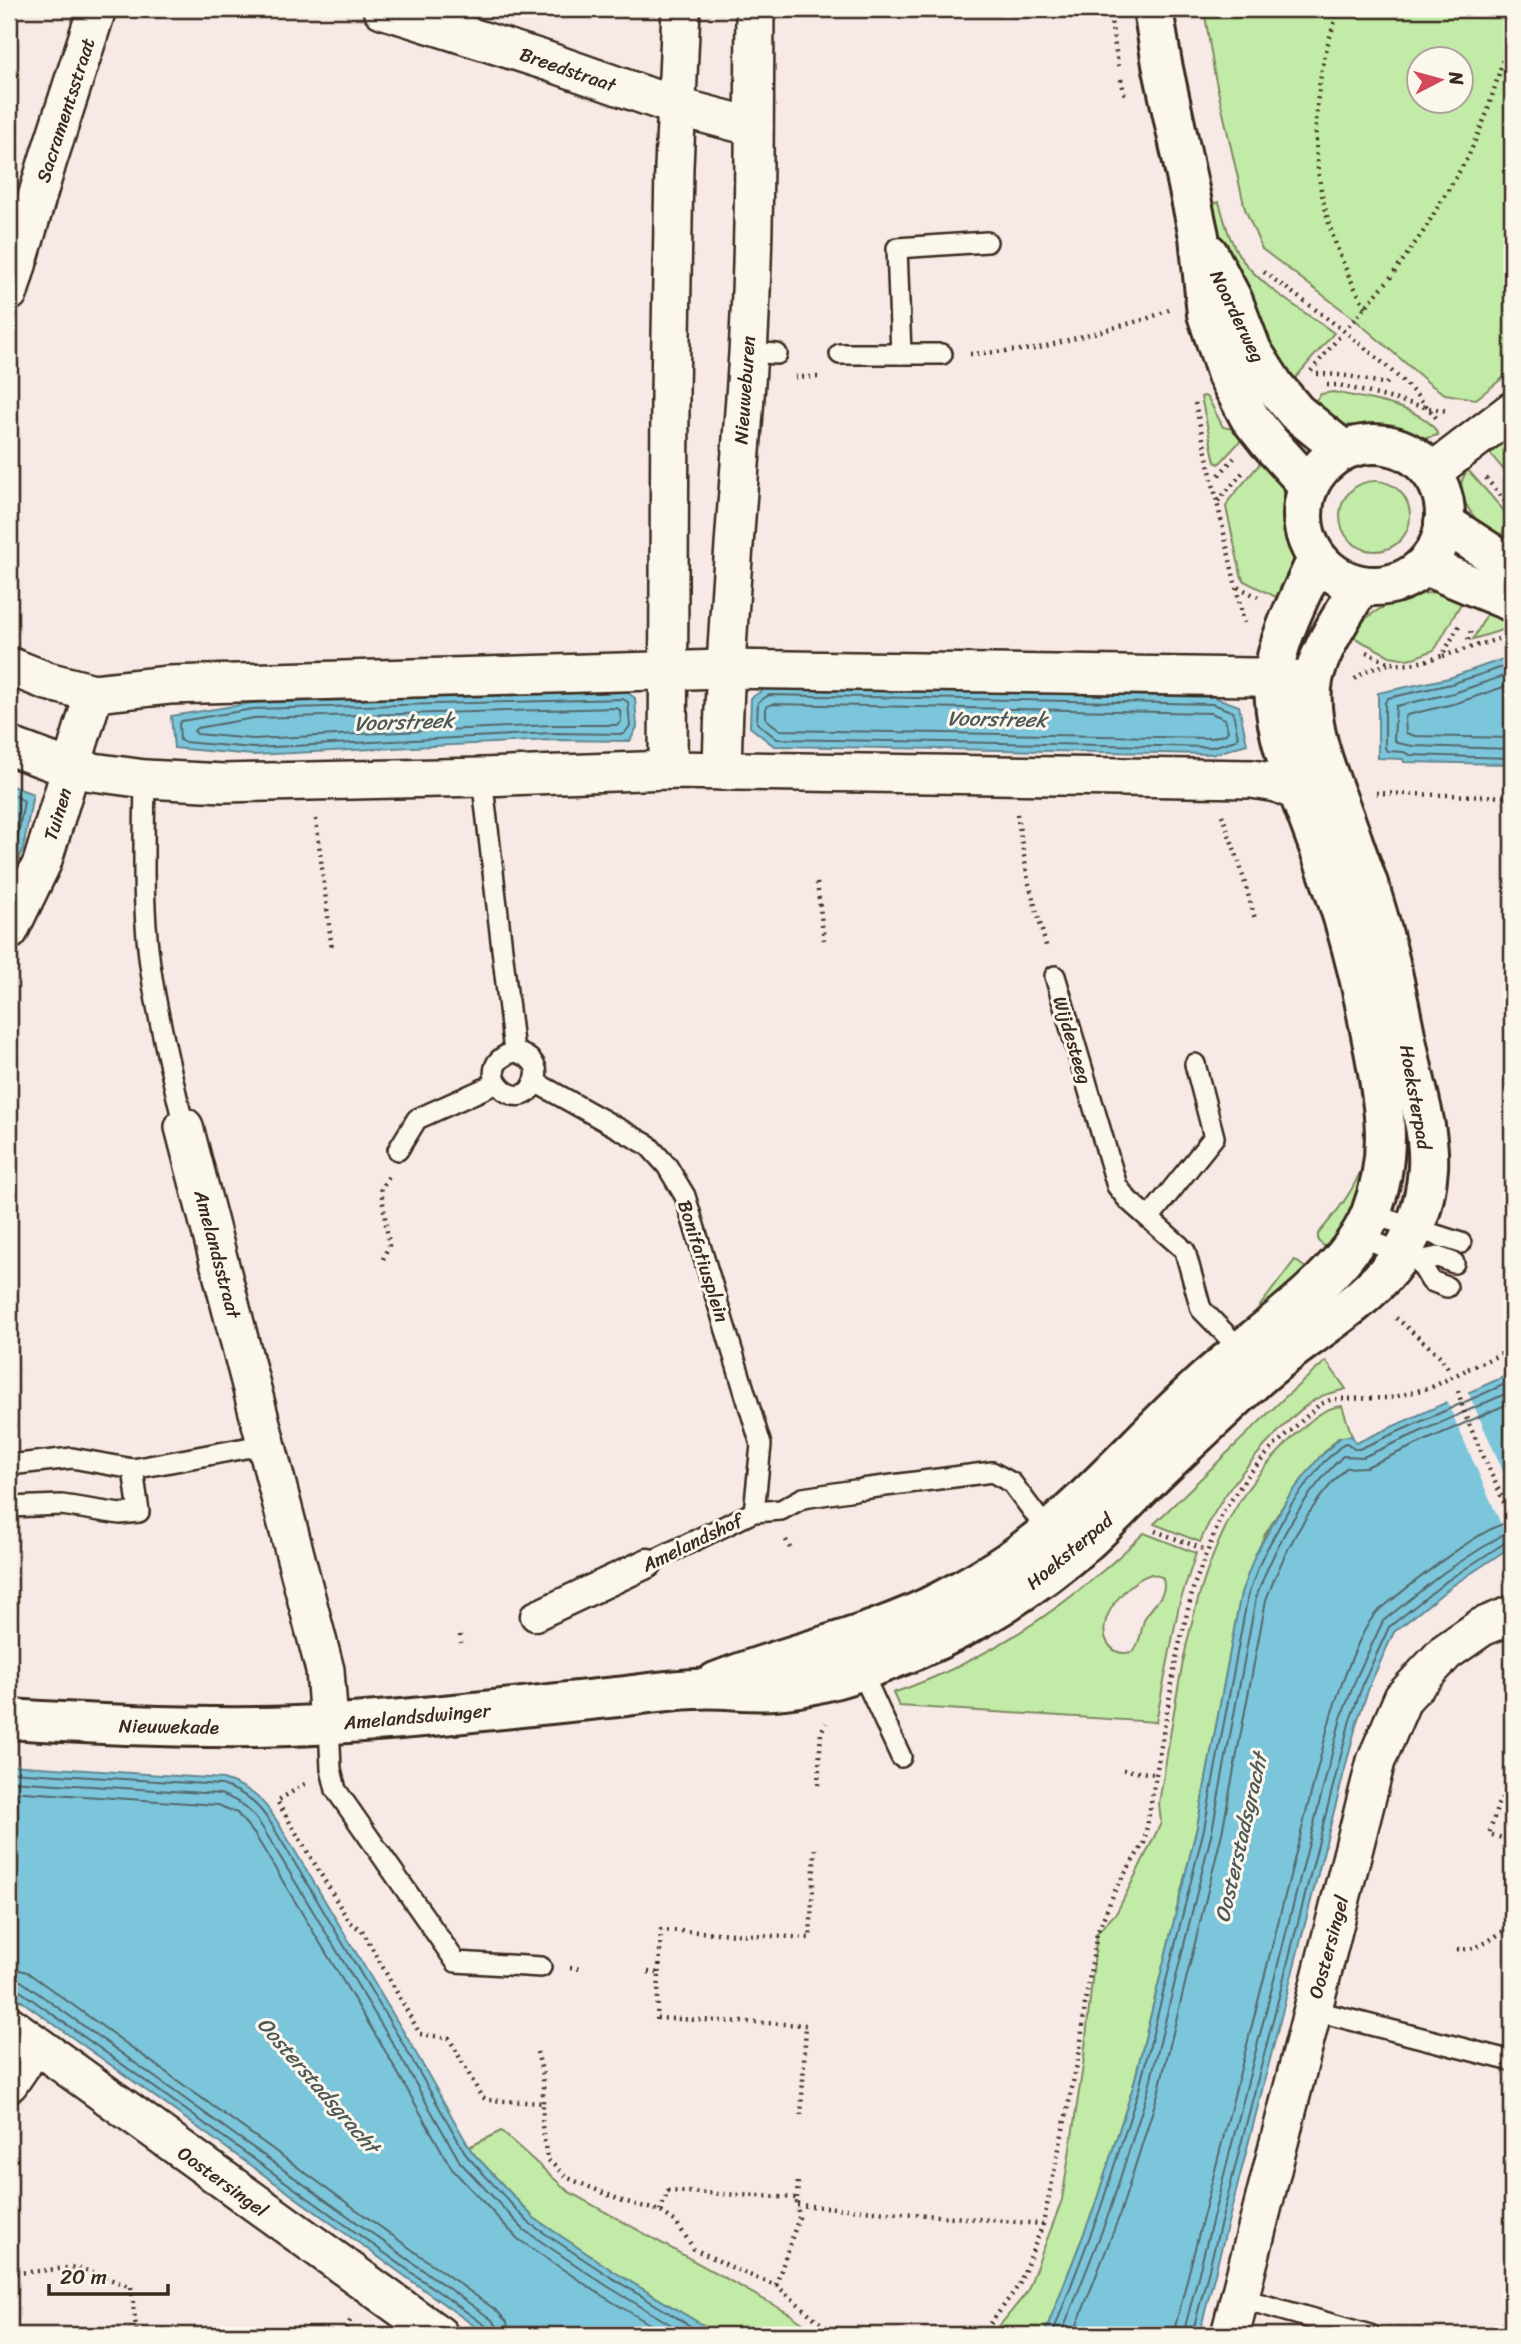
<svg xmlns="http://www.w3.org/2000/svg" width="1521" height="2344" font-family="Sriracha,sans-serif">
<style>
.green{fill:#c2eba7;stroke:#7e8a62;stroke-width:2;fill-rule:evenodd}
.water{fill:#7cc6dc;stroke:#628890;stroke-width:2}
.pier{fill:#f7e9e5}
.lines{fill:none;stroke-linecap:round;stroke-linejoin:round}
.shore{stroke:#55686a;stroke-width:2}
.service-casing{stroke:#3b2a1e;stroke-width:24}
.pedestrian-casing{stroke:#3b2a1e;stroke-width:33}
.minor-casing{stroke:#3b2a1e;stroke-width:42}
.secondary-casing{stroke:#3b2a1e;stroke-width:44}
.path{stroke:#3b2a1e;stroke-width:4.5;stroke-dasharray:2 5;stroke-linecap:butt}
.service{stroke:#fbf7ec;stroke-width:19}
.pedestrian{stroke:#fbf7ec;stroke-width:28}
.minor{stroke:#fbf7ec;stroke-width:37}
.secondary{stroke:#fbf7ec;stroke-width:38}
.path-bridge{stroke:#3b2a1e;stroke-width:4.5;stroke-dasharray:2 5;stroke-linecap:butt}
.labels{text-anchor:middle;stroke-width:6;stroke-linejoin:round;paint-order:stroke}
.street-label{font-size:19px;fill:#3b2a1e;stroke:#fbf7ec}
.water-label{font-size:21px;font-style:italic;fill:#4e5957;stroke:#fbf7ec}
</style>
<rect width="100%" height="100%" fill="#f7e9e5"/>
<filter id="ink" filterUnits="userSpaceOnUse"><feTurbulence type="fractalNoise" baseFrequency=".0143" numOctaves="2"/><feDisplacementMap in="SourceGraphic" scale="14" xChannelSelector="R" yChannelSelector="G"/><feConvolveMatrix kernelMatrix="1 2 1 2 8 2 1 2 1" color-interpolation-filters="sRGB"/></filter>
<g filter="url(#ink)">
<g class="green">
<path d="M 1204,9 L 1512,9 L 1512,379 L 1508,374 L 1476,399 L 1445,394 L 1431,385 L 1352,317 L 1262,249 L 1245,209 L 1215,77 ZM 1420,60 L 1462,60 L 1462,102 L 1420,102 Z"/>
<path d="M 1219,202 C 1225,222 1230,245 1244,262 C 1267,291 1304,311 1334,333 L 1291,383 L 1287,383 L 1221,240 L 1213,204 Z"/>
<path d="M 1333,392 C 1361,398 1427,406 1438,435 L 1427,438 L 1384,427 L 1345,425 L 1332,421 L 1310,407 L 1321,394 Z"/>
<polygon points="1204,396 1208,398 1223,427 1245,431 1246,435 1219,464 1215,462 1201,397"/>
<polygon points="1512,432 1512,480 1488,451"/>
<polygon points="1263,460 1283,483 1285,521 1293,557 1294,574 1284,601 1244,581 1241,575 1226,507 1229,500"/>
<path d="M 1468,470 L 1506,513 L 1507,524 L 1499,540 L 1494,540 C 1480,524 1447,493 1468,470 Z"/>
<circle cx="1375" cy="516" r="35"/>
<path d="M 1440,591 L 1464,598 L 1437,646 L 1434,650 L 1416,657 L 1407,659 L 1390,656 L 1351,636 C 1369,606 1407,596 1440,591 Z"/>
<polygon points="1492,605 1512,614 1512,627 1473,639"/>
<path d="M 1364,1162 L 1369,1163 L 1356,1209 L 1329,1250 L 1318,1241 L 1318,1234 C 1337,1212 1354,1191 1364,1162 Z"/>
<polygon points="1295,1260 1311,1272 1256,1314 1256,1311"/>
<path d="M 1326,1361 L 1346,1389 C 1337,1392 1328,1393 1320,1397 C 1304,1405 1290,1419 1278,1432 C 1246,1465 1218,1499 1200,1542 L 1154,1524 L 1283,1399 Z"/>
<path d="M 1342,1406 L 1352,1436 L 1338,1438 L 1318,1459 L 1287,1499 L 1264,1536 L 1241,1593 L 1197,1827 L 1133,2087 L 1094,2208 L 1044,2335 L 992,2335 L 1027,2292 L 1062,2200 L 1083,2066 L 1097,1933 L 1117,1912 L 1138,1870 L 1161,1823 L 1159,1803 C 1177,1702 1187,1581 1245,1493 C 1257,1474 1274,1457 1290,1440 C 1305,1426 1320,1408 1342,1406 Z"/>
<path d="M 1144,1533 L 1196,1553 L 1179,1605 L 1156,1722 L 899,1706 L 893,1693 C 989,1660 1072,1604 1144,1533 ZM 1151,1574 L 1162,1577 C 1170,1594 1152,1605 1145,1618 C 1140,1630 1142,1639 1134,1651 C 1113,1659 1100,1640 1106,1620 C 1112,1601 1132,1580 1151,1574 Z"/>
<polygon points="501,2131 569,2192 790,2314 819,2335 719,2335 616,2273 534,2218 472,2152 469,2147"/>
</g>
<g class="water">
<polygon points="1512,656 1512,764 1404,762 1403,759 1378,758 1378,693 1449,678"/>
<polygon points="766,688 1214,697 1239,706 1247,744 1214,754 774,746 750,727 751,698"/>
<polygon points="627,692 635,698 637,727 630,741 551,740 253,755 174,748 171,716 252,703"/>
<polygon points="9,785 33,794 23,849 9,882"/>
<polygon points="1512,1373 1512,1546 1452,1586 1394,1632 1371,1682 1357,1722 1199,2335 1044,2335 1094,2208 1133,2087 1197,1827 1241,1593 1255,1555 1287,1499 1318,1459 1341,1437 1352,1436 1356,1443"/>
<path d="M 9,1765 L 223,1779 C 249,1787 263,1799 277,1821 L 409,2041 L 472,2152 L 534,2218 L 616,2273 L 719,2335 L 487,2335 L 9,1992 Z"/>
</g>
<polygon class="pier" points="1467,1390 1512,1491 1512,1549 1446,1400"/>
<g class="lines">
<g class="shore">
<polyline points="1512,664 1451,684 1388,698 1385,702 1385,748 1387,751 1404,752 1410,755 1512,758"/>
<polyline points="1512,673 1454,693 1396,706 1394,739 1397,743 1413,746 1512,749"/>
<polyline points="1512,684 1457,703 1407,715 1405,718 1406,733 1415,736 1512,738"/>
<polygon points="769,695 1213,704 1233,712 1238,737 1236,740 1212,747 777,739 757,723 758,702"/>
<polygon points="623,699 628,702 630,726 624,734 551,733 253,748 183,742 180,740 179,724 181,721 253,709"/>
<polygon points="772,704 1211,713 1225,719 1228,731 1226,734 1211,738 780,730 766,719 766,707"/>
<polygon points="616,708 620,710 621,722 617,725 551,725 253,739 197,734 194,731 197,728 254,718"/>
<polyline points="9,792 24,801 16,847 9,864"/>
<path d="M 9,1772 L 222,1785 C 246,1793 258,1804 272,1825 L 403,2044 L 467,2156 L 529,2223 L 612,2278 L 705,2335"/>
<path d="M 9,1781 L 220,1794 C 241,1801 252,1811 264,1830 L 396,2049 L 460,2162 L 524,2230 L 607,2286 L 688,2335"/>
<polyline points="9,1791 218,1805 237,1813 255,1835 387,2054 452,2169 518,2239 601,2295 668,2335"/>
<polyline points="9,1967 27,1972 497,2311 507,2322 509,2335"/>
<polyline points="9,1978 21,1981 491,2319 497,2326 498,2335"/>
<polyline points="9,1987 16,1988 486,2326 490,2335"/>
<polyline points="1052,2335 1100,2210 1139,2089 1204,1829 1248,1595 1262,1558 1292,1503 1323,1463 1343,1444 1347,1443 1354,1449 1359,1449 1512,1381"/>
<path d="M 1061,2335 L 1109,2213 L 1148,2091 L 1212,1831 L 1256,1598 C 1275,1544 1302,1496 1343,1456 L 1363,1457 L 1512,1391"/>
<path d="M 1073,2335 L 1119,2217 L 1158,2094 L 1222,1833 L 1266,1600 C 1284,1551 1308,1505 1346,1468 L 1366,1467 L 1512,1402"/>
<path d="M 1173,2335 L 1331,1715 C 1340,1689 1359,1631 1377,1612 C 1402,1592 1484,1523 1512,1522"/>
<polyline points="1183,2335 1341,1718 1357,1676 1383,1621 1443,1573 1502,1535 1512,1532"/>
<polyline points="1192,2335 1350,1720 1365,1679 1389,1627 1448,1580 1506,1542 1512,1541"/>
</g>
<defs>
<g id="service">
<polyline points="748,352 777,354"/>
<polyline points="840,354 942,354"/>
<polyline points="901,354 897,248 987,242"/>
<path d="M 482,777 L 514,1052 C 529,1055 542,1066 534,1083 C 519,1119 466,1067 514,1052"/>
<path d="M 145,779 C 144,848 141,916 153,984 C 161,1032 173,1080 184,1127"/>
<polyline points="1055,976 1117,1186 1128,1200 1180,1246"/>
<polyline points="535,1082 648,1145 667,1166 685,1196 761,1445 754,1512"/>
<polyline points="398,1150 417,1119 497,1083"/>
<polyline points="1371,1214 1461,1243"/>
<polyline points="1149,1218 1214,1137 1195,1064"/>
<polyline points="1360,1236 1419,1261 1438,1257 1454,1263"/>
<polyline points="1185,1251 1201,1309 1246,1355"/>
<polyline points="1419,1261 1431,1281 1447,1287"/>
<polyline points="9,1465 72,1458 133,1469 267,1444"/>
<polyline points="862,1489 992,1472 1012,1483 1047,1530"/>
<polyline points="9,1507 62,1505 120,1514 139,1512 133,1469"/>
<polyline points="648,1563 754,1512 781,1510 803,1498 855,1490"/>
<polyline points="859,1666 901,1757"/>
<polyline points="329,1724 331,1769 336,1790 456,1962 541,1967"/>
<polyline points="1312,2010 1512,2061"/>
<polyline points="1240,2298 1370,2335"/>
</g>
<polyline id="pedestrian" points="535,1616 648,1563"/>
<g id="minor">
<polyline points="382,9 550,62 678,107 754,127"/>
<polyline points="9,292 48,160 97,9"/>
<polyline points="1431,473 1512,411"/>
<polyline points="9,666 47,681 94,693 169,685 724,669 1254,677 1304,681"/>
<polyline points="9,746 71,769 145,779 224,783 482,777 668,770 1252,779 1277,783 1298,792"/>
<polyline points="668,770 670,393 674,167 681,9"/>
<path d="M 722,771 C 725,631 739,493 748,353 C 755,238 754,124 755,9"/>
<polyline points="9,931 42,863 94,693"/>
<polyline points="184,1127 325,1670 329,1724"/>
<polyline points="9,2025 439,2335"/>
<polyline points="9,2083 35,2045"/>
<polyline points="1230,2335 1376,1761 1403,1698 1446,1652 1482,1627 1512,1615"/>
</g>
<g id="secondary">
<polyline points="1153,9 1162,64 1199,236 1207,314 1227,375 1250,418 1269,442 1309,486"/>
<polyline points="1208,253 1233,301 1252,351 1275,387 1296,412 1343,450"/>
<circle cx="1374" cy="515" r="71"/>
<polyline points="1444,523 1512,567"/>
<polyline points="1425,566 1512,602"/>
<path d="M 716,1682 C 791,1652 871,1638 943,1600 C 972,1585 1001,1568 1026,1549 C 1092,1499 1146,1433 1208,1378 C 1258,1333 1347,1276 1371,1213 C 1393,1156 1385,1107 1374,1050 C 1368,1020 1363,990 1355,961 C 1345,919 1331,879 1316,839 C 1295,781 1265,719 1277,657 C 1284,626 1304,588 1317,559"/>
<path d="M 9,1719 C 91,1724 174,1728 257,1727 C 377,1725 497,1709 617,1697 C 643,1694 669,1690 695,1689 C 721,1687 748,1692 774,1690 C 837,1686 931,1647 985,1615 C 1020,1594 1056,1569 1086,1542 C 1111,1519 1134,1494 1158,1471 C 1191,1439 1224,1409 1257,1378 C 1332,1311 1420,1285 1428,1168 C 1430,1135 1419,1100 1412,1068 C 1400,1013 1391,957 1374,903 C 1368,881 1359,860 1352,839 C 1336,791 1308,739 1312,687 C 1315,655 1344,614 1360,586"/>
</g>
</defs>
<use href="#service" class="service-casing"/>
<use href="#pedestrian" class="pedestrian-casing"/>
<use href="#minor" class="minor-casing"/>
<use href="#secondary" class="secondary-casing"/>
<g class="path">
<polyline points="1109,9 1119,70"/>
<path d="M 1339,9 C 1301,112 1310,213 1366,308"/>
<polyline points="1121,79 1125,97"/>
<path d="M 1264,272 C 1325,317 1391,361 1438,420"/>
<polyline points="1349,326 1391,277 1423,232 1468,157 1487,113 1512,30"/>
<polyline points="970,354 1035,349 1146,319 1169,310"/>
<polyline points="1311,371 1339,337"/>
<path d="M 1317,374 C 1344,374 1359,378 1386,384 L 1389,380"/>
<polyline points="795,377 821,377"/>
<polyline points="1327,385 1339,385 1428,408 1448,411"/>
<polyline points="1195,403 1244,623"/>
<polyline points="1219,475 1234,458"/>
<polyline points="1486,478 1512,510"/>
<polyline points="1218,501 1244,471"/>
<polyline points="1238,587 1258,597"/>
<polyline points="1468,640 1472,628"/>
<path d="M 1366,652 C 1400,670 1406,666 1442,656 L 1460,624"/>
<polyline points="1443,656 1498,639"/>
<polyline points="1355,679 1366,671 1388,664"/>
<polyline points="1376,793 1512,797"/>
<polyline points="1017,814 1028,880 1047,949"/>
<polyline points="1222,815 1239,862 1255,919"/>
<polyline points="316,819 332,950"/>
<polyline points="817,883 824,940"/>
<polyline points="383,1259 389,1245 381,1189 389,1176"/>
<polyline points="1396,1318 1440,1356 1448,1368"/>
<polyline points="1468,1369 1512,1349"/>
<polyline points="1458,1391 1465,1415 1512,1520"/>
<polyline points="1155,1531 1206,1550"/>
<polyline points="786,1540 792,1552"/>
<polyline points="460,1635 461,1643"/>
<polyline points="1123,1770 1156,1774"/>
<polyline points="1512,1779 1498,1805 1489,1834 1512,1841"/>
<polyline points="305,1784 277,1801 350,1923 362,1930 420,2034 449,2038 481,2096 487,2100 543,2103 542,2126 547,2159 568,2178 623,2201 660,2211 676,2222 694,2249 744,2273 776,2285 834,2335"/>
<polyline points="818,1785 821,1732 826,1723"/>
<path d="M 1457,1949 C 1480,1952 1493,1936 1512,1926"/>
<polyline points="570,1968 584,1969"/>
<polyline points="648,1972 659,1973 657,2018 806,2025 801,2115"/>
<polyline points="659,1973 661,1930 810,1938 815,1849"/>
<polyline points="537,2052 543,2075 543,2103"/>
<polyline points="797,2198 798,2180"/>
<polyline points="660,2211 668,2191 797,2198 797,2205"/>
<polyline points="9,2274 77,2267 131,2287 137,2335"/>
<polyline points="776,2285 799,2217 797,2205 1043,2224"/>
<polyline points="343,2335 351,2319"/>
<polyline points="982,2335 1019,2285 1043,2224 1080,2050 1085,2004 1097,1933 1117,1886 1144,1843 1177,1654 1194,1585 1223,1512 1249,1474 1273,1447 1319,1405 1332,1399 1391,1398 1432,1387"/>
</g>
<use href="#service" class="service"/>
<use href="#pedestrian" class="pedestrian"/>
<use href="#minor" class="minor"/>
<use href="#secondary" class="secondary"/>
<polyline class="path-bridge" points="1432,1387 1468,1369"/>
</g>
</g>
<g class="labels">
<g class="street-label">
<text transform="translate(568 69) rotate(19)" y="7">Breedstraat</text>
<text transform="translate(65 110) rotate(-72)" y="7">Sacramentsstraat</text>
<text transform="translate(1238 316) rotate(64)" y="7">Noorderweg</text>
<text transform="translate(744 390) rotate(-86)" y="7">Nieuweburen</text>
<text transform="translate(57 814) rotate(-73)" y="7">Tuinen</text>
<text transform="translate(1073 1040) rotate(73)" y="7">Wijdesteeg</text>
<text transform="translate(1416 1097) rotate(80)" y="7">Hoeksterpad</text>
<text transform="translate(218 1254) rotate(75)" y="7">Amelandsstraat</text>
<text transform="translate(704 1261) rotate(72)" y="7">Bonifatiusplein</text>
<text transform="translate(692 1542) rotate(-26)" y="7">Amelandshof</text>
<text transform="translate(1069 1551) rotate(-40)" y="7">Hoeksterpad</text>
<text transform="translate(417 1716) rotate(-5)" y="7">Amelandsdwinger</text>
<text transform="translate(169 1726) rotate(1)" y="7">Nieuwekade</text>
<text transform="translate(1328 1947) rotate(-75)" y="7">Oostersingel</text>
<text transform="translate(223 2181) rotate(36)" y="7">Oostersingel</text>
</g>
<g class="water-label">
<text transform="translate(997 719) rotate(1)" y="7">Voorstreek</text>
<text transform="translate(404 722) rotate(-2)" y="7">Voorstreek</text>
<text transform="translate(1241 1838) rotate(-77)" y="7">Oosterstadsgracht</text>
<text transform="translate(318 2085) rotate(49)" y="7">Oosterstadsgracht</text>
</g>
</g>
<rect width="1521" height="2344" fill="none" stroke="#fbf7ec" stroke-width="35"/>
<rect x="18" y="18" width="1486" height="2309" fill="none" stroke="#3b2a1e" stroke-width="2.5" filter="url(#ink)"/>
<g transform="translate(1440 80) rotate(84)"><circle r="33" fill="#fbf7ec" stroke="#aea59a" stroke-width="2"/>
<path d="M0-5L12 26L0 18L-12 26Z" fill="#d1495b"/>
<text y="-10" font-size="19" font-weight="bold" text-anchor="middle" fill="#3b2a1e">N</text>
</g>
<path d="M49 2284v10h119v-10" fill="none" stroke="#3b2a1e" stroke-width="3.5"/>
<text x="60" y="2284" font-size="21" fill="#3b2a1e" stroke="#fbf7ec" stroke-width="5" paint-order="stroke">20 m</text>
</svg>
